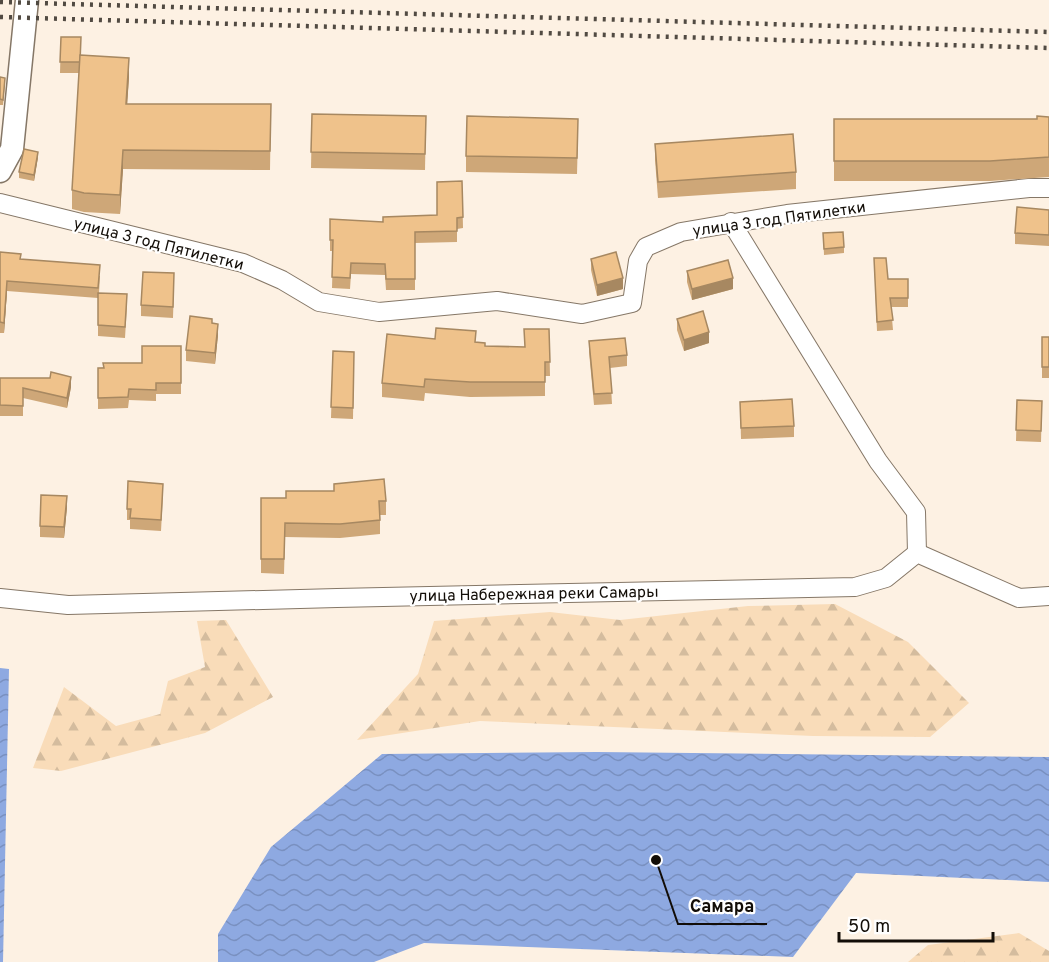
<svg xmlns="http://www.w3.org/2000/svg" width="1049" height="962" font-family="Overpass,sans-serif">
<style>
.forest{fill:url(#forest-firs)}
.water{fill:url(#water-waves)}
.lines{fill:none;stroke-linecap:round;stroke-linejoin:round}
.minor-casing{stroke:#857767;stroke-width:20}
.tertiary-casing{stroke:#857767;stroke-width:25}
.minor{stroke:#fff;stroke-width:18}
.tertiary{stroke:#fff;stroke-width:22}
.rail{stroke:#514a42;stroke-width:4.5;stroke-dasharray:3 6;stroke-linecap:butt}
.wall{fill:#cea778}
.shaded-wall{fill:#a78861}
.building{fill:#efc28b;stroke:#a78861;stroke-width:1.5}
.labels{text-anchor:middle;stroke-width:4.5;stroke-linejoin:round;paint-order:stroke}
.street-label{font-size:16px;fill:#120d07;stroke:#fff}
.leader{fill:none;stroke:#120d07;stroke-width:2}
.callout-dot{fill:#120d07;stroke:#fff;stroke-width:2}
.callout-label{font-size:18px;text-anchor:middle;font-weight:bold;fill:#120d07;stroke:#fff;stroke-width:4.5;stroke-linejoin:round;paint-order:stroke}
</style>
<defs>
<pattern id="forest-firs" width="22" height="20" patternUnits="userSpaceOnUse" patternTransform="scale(1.5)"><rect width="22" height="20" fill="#f9dcb9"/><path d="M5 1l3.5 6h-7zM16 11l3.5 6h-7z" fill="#d4bc9e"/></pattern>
<pattern id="water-waves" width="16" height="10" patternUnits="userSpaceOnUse" patternTransform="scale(1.5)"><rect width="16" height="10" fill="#8ea9e1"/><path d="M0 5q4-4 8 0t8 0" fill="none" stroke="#7990c0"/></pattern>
</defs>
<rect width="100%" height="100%" fill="#fdf1e3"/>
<g class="forest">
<polygon points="835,604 908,642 969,703 930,737 813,736 480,721 357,740 418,674 434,621 550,612 620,620 748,606"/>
<polygon points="226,620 273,697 205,733 61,771 33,768 64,687 116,726 160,714 168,681 205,667 197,621"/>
<polygon points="1019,933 1049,951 1049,962 908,962 928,945"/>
</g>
<g class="water">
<polygon points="0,668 9,669 3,962 0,962"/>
<polygon points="597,752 1049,757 1049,882 856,873 793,957 424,943 374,962 218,962 218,934 271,847 382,754"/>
</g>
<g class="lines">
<defs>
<g id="minor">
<polyline points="0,203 243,263 282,280 319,302 379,312 497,301 582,314 632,303 638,261 646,247 681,232 787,214 1029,188 1049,188"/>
<polyline points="731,222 878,461 916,512 917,553"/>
<polyline points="0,598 68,605 337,598 855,587 886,578 917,553 1019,598 1049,596"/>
</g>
<polyline id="tertiary" points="0,171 12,149 27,0"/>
</defs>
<use href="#minor" class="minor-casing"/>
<use href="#tertiary" class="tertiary-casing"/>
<use href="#minor" class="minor"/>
<use href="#tertiary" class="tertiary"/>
<g class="rail">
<polyline points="0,2 1049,32"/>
<polyline points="0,17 1049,48"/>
</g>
</g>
<g class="wall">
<polygon points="61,37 80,55 129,77 127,104 271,104 270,170 123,169 120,214 84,212 72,209 72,190 79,73 60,73"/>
<polygon points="0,77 5,84 3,105 0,105"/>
<polygon points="312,114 426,116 425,170 311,168"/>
<polygon points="1049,117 1049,177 990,181 834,181 834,119 1037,119"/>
<polygon points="578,135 577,174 466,172 466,156"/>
<polygon points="655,144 796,172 796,189 658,198 655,160"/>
<polygon points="38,157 34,181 19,178 19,172"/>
<polygon points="462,181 463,228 457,229 457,242 415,243 415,290 386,290 385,275 351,274 350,289 332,288 333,251 330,251 330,219 383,222 437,215"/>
<polygon points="1049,210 1049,246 1015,244 1015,233"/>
<polygon points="823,233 844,247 844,253 824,255"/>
<polygon points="0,252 21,259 100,276 99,293 127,305 125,338 98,336 98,298 7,291 4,333 0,333"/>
<polygon points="874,258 888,279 908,279 908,307 891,307 893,330 877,331"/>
<polygon points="591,259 623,289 597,296 591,270"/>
<polygon points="687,271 733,289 692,300 687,282"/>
<polygon points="174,284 173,318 141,316 141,305"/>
<polygon points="677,319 709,343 684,351 677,330"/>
<polygon points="549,329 550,376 545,376 545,396 470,397 425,393 424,401 382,397 382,383 476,342 485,346 524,347"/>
<polygon points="218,335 215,364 186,361 186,350"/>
<rect x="1042" y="337" width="7" height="41"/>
<polygon points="589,341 627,355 627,366 610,368 612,404 594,405 589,352"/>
<polygon points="181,346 181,394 156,394 156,401 129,400 128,408 98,409 98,368 142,363"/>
<polygon points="333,351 354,352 353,419 331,418"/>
<polygon points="0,378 71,387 67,408 23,398 23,416 0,416"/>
<polygon points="1017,400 1042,401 1041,442 1016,441"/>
<polygon points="740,402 794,426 794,437 741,439"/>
<polygon points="334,484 386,501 386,515 380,515 380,534 340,538 285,537 284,574 261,573 261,498 286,498 334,491"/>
<polygon points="163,495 161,531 130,529 130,520 127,520 127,509"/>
<polygon points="67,507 64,538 40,537 40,526"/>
</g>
<g class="shaded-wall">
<polygon points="129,58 129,77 126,123 126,104"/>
<polygon points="123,150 123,169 120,214 120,195"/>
<polygon points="38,152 38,157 34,181 34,175"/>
<polygon points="623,278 623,289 597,296 597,285"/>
<polygon points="733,278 733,289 692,300 692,289"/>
<polygon points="7,281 7,291 4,333 4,323"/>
<polygon points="218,324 218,335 215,364 215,353"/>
<polygon points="709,332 709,343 684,351 684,340"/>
<polygon points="71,377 71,387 67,408 67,398"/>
<polygon points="67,496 67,507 64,538 64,527"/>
</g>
<g class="building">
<polygon points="61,37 81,37 80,62 60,62"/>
<polygon points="80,55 129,58 126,104 271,104 270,151 123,150 120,195 84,193 72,190"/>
<polygon points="0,77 5,78 3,100 0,99"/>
<polygon points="312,114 426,116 425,154 311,152"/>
<polygon points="467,116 578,119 577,158 466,156"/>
<polygon points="1037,116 1049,117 1049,157 990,161 834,161 834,119 1037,119"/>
<polygon points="793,134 796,172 658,182 655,144"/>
<polygon points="24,149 38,152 34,175 19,172"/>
<polygon points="462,181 463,217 457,218 457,231 415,232 415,279 386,279 385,264 351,263 350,278 332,277 333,240 330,240 330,219 383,222 383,217 437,215 437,182"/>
<polygon points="1017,207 1049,210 1049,235 1015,233"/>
<polygon points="843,232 844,247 824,249 823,233"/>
<polygon points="0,252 21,254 20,259 100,265 98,288 7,281 4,323 0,322"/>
<polygon points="616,252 623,278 597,285 591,259"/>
<polygon points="874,258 886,258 888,279 908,279 908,298 890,298 893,320 877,322"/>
<polygon points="728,260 733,278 692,289 687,271"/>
<polygon points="143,272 174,273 173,307 141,305"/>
<polygon points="98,293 127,294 125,327 98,325"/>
<polygon points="703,311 709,332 684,340 677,319"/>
<polygon points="190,316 212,319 212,323 218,324 215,353 186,350"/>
<polygon points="436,328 476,331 475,342 485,343 485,346 525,347 524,329 549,329 550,362 545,362 545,382 470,382 425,379 424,387 382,383 387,334 435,339"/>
<rect x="1042" y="337" width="7" height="30"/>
<polygon points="625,338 627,355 609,357 612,393 594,394 589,341"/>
<polygon points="142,346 181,346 181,383 156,383 156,390 129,389 128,397 98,398 98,368 104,368 103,363 142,363"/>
<polygon points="333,351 354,352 353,408 331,407"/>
<polygon points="51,372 71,377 67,398 23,388 23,406 0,405 0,378 50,378"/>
<polygon points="792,399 794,426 741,428 740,402"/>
<polygon points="1017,400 1042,401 1041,431 1016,430"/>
<polygon points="384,479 386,501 379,501 380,520 340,524 285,523 284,559 261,559 261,498 286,498 286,491 334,491 334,484"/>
<polygon points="128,481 163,484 161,520 130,518 131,509 127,509"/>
<polygon points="41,495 67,496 64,527 40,526"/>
</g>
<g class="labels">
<g class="street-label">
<text transform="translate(779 218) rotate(-8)" y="6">улица 3 год Пятилетки</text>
<text transform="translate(159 243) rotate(14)" y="6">улица 3 год Пятилетки</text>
<text transform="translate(534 593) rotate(-1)" y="6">улица Набережная реки Самары</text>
</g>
</g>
<path class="leader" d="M656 860L678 924H767"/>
<circle class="callout-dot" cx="656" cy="860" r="6"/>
<g class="callout-label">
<text x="722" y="912">Самара</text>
</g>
<path d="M839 932v9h154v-9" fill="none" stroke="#120d07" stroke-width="3"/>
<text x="848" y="932" font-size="18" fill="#120d07" stroke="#ffffff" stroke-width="4.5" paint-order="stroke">50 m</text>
</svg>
